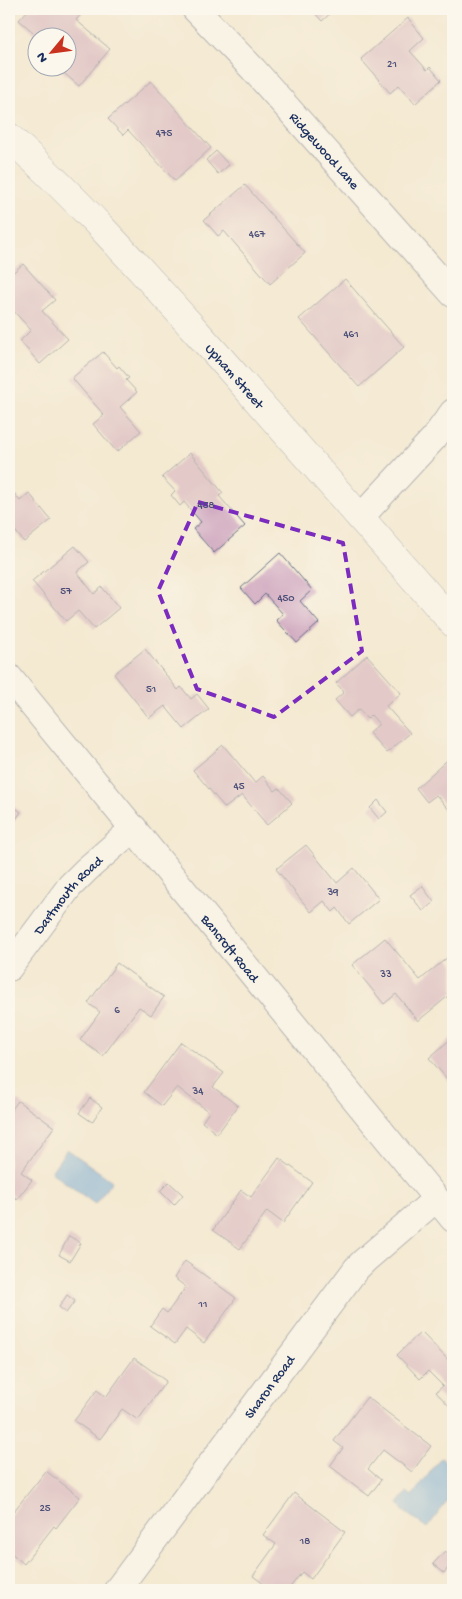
<svg xmlns="http://www.w3.org/2000/svg" width="462" height="1599" font-family="'Gochi Hand',sans-serif">
<style>
.water{fill:#69a6da;stroke:#426a9c}
.building{fill:#cea4bd}
.lines{fill:none;stroke-linecap:round;stroke-linejoin:round}
.street-casing{stroke:#677086;stroke-width:28}
.secondary-casing{stroke:#677086;stroke-width:29}
.street{stroke:#fff;stroke-width:26}
.secondary{stroke:#fff;stroke-width:28}
.marked{fill:none;stroke:#7b2cbf;stroke-width:4;stroke-dasharray:10 6;stroke-linejoin:round}
.labels{text-anchor:middle;stroke-width:4;stroke-linejoin:round;paint-order:stroke}
.number-label{font-size:11px;fill:#484c76}
.street-label{font-size:14px;fill:#1b2f5e;stroke:#fbf7ec}
</style>
<rect width="100%" height="100%" fill="#fbf7ec"/>
<filter id="ink" filterUnits="userSpaceOnUse"><feTurbulence type="fractalNoise" baseFrequency=".02" numOctaves="2"/><feDisplacementMap in="SourceGraphic" scale="10" xChannelSelector="R" yChannelSelector="G"/><feConvolveMatrix kernelMatrix="1 2 1 2 8 2 1 2 1" color-interpolation-filters="sRGB"/></filter>
<filter id="wash" filterUnits="userSpaceOnUse"><feTurbulence type="fractalNoise" baseFrequency=".0096" numOctaves="4" result="noise"/><feDisplacementMap in="SourceGraphic" scale="20" xChannelSelector="R" yChannelSelector="G"/><feGaussianBlur stdDeviation="1.12" result="paint"/><feColorMatrix in="noise" values="0 0 0 0 0 0 0 0 0 0 0 0 0 0 0 0 0 1.4 0 .05"/><feComposite in="paint" operator="in"/></filter>
<g filter="url(#wash)">
<rect width="100%" height="100%" fill="#f4e9d1"/>
<g class="water">
<polygon points="67,1149 112,1181 95,1204 51,1172"/>
<polygon points="441,1458 453,1467 453,1494 427,1528 402,1510 403,1508 398,1504 407,1492 412,1496"/>
</g>
<g id="blocks">
<g class="building">
<polygon points="29,9 80,9 83,12 76,20 110,49 79,86 58,68 68,68 68,38 40,38 19,20"/>
<polygon points="311,9 335,9 322,21"/>
<polygon points="408,18 424,38 410,51 427,70 430,67 441,80 415,104 399,85 390,93 361,59"/>
<polygon points="151,81 211,148 175,181 128,130 123,135 108,119"/>
<polygon points="216,151 229,165 218,174 206,160"/>
<polygon points="245,185 305,253 270,284 224,231 218,236 204,220"/>
<polygon points="23,264 55,300 42,311 68,339 40,364 20,341 31,330 9,306 9,276"/>
<polygon points="345,279 404,347 359,387 299,319"/>
<polygon points="103,352 117,368 119,366 129,378 126,380 137,392 120,407 141,431 117,452 93,424 104,415 72,378"/>
<polygon points="190,453 223,493 219,496 245,526 214,553 193,529 201,522 184,502 180,506 171,495 175,491 162,477"/>
<polygon points="9,487 20,501 29,493 51,520 24,542 9,523"/>
<polygon points="75,546 89,562 77,572 94,594 102,587 119,608 94,629 78,611 66,621 32,581"/>
<polygon points="280,553 312,590 300,601 319,623 297,643 276,620 283,614 265,594 255,604 241,588"/>
<polygon points="145,649 178,690 181,687 191,699 197,694 209,709 184,729 165,706 149,718 114,674"/>
<polygon points="367,655 401,693 386,706 410,733 387,753 369,733 379,724 371,715 367,719 359,709 350,717 335,700 344,692 336,683"/>
<polygon points="223,745 255,783 263,776 275,791 279,788 292,803 267,825 242,795 225,808 193,770"/>
<polygon points="453,755 453,814 436,795 427,802 416,788"/>
<polygon points="378,800 387,812 379,819 370,808"/>
<polygon points="9,803 21,812 9,829"/>
<polygon points="306,845 337,883 354,868 379,899 349,924 337,908 333,912 324,901 311,912 276,869"/>
<polygon points="422,886 434,902 423,911 410,895"/>
<polygon points="385,938 420,980 448,957 453,964 453,992 418,1021 396,994 384,1004 352,965"/>
<polygon points="117,963 164,997 151,1015 139,1007 103,1056 80,1040 100,1012 88,1003"/>
<polygon points="453,1037 453,1086 429,1058"/>
<polygon points="181,1042 224,1073 213,1087 238,1106 217,1134 202,1122 209,1112 177,1087 162,1106 144,1092"/>
<polygon points="90,1098 102,1107 92,1122 79,1113"/>
<polygon points="18,1101 54,1127 21,1172 32,1180 17,1199 9,1192 9,1113"/>
<polygon points="279,1158 312,1182 283,1223 267,1211 240,1249 213,1230 241,1190 251,1197"/>
<polygon points="169,1182 183,1195 174,1205 160,1191"/>
<polygon points="69,1236 81,1243 70,1261 59,1255"/>
<polygon points="185,1261 236,1298 204,1343 186,1329 175,1344 150,1326 162,1309 167,1313 186,1287 174,1278"/>
<polygon points="67,1295 75,1301 66,1313 59,1307"/>
<polygon points="421,1332 453,1365 453,1410 436,1392 443,1386 428,1371 420,1379 397,1355"/>
<polygon points="134,1358 166,1381 138,1420 122,1409 100,1439 74,1421 97,1390 106,1397"/>
<polygon points="367,1397 431,1446 412,1472 383,1450 368,1469 381,1480 369,1496 330,1466 343,1448 334,1441"/>
<polygon points="46,1471 80,1497 56,1528 54,1526 24,1564 9,1551 9,1517"/>
<polygon points="294,1493 345,1532 311,1579 302,1572 288,1590 272,1590 253,1576 276,1544 263,1535"/>
<polygon points="445,1551 453,1557 453,1562 444,1573 433,1564"/>
</g>
</g>
</g>
<g filter="url(#ink)">
<use href="#blocks" fill-opacity="0" stroke="#677086" stroke-width="1"/>
<g class="lines">
<defs>
<g id="street">
<path id="s1" d="M 195,9 L 253,69 L 453,294"/>
<polyline points="360,518 434,438 453,412"/>
<path id="s2" d="M 9,677 L 453,1219"/>
<path id="s3" d="M 9,968 L 70,886 L 86,870 L 134,828"/>
<path id="s4" d="M 117,1590 L 356,1269 L 364,1261 L 436,1199"/>
</g>
<g id="secondary">
<path id="s5" d="M 9,137 C 88,208 157,288 228,367 C 303,453 378,538 453,623"/>
</g>
</defs>
<use href="#street" class="street-casing"/>
<use href="#secondary" class="secondary-casing"/>
<use href="#street" class="street"/>
<use href="#secondary" class="secondary"/>
</g>
</g>
<path d="M0 0H462V1599H0ZM 198,502 L 343,543 L 362,651 L 274,717 L 197,689 L 158,591 Z" fill="#f4e9d1" fill-opacity=".55" fill-rule="evenodd"/>
<path class="marked" d="M 198,502 L 343,543 L 362,651 L 274,717 L 197,689 L 158,591 Z"/>
<g class="labels">
<g class="number-label">
<text x="392" y="67">21</text>
<text x="164" y="136">475</text>
<text x="257" y="237">467</text>
<text x="351" y="337">461</text>
<text x="206" y="508">458</text>
<text x="66" y="594">57</text>
<text x="286" y="601">450</text>
<text x="151" y="692">51</text>
<text x="239" y="789">45</text>
<text x="333" y="895">39</text>
<text x="386" y="977">33</text>
<text x="117" y="1013">6</text>
<text x="198" y="1094">34</text>
<text x="203" y="1307">11</text>
<text x="45" y="1511">25</text>
<text x="305" y="1544">18</text>
</g>
<g class="street-label">
<text dy="5" stroke="none"><textPath href="#s1" startOffset="192">Ridgewood Lane</textPath></text>
<text dy="5" stroke="none"><textPath href="#s5" startOffset="329">Upham Street</textPath></text>
<text dy="5" stroke="none"><textPath href="#s3" startOffset="94">Dartmouth Road</textPath></text>
<text dy="5" stroke="none"><textPath href="#s2" startOffset="350">Bancroft Road</textPath></text>
<text dy="5" stroke="none"><textPath href="#s4" startOffset="254">Sharon Road</textPath></text>
</g>
</g>
<rect width="462" height="1599" fill="none" stroke="#fbf7ec" stroke-width="30"/>
<g transform="translate(52 52) rotate(241)"><circle r="24" fill="#fbf7ec" stroke="#a1a7b3"/>
<path d="M0-4L9 19L0 12L-9 19Z" fill="#c8321e"/>
<text y="-8" font-size="14" font-weight="bold" text-anchor="middle" fill="#1b2f5e">N</text>
</g>
</svg>
